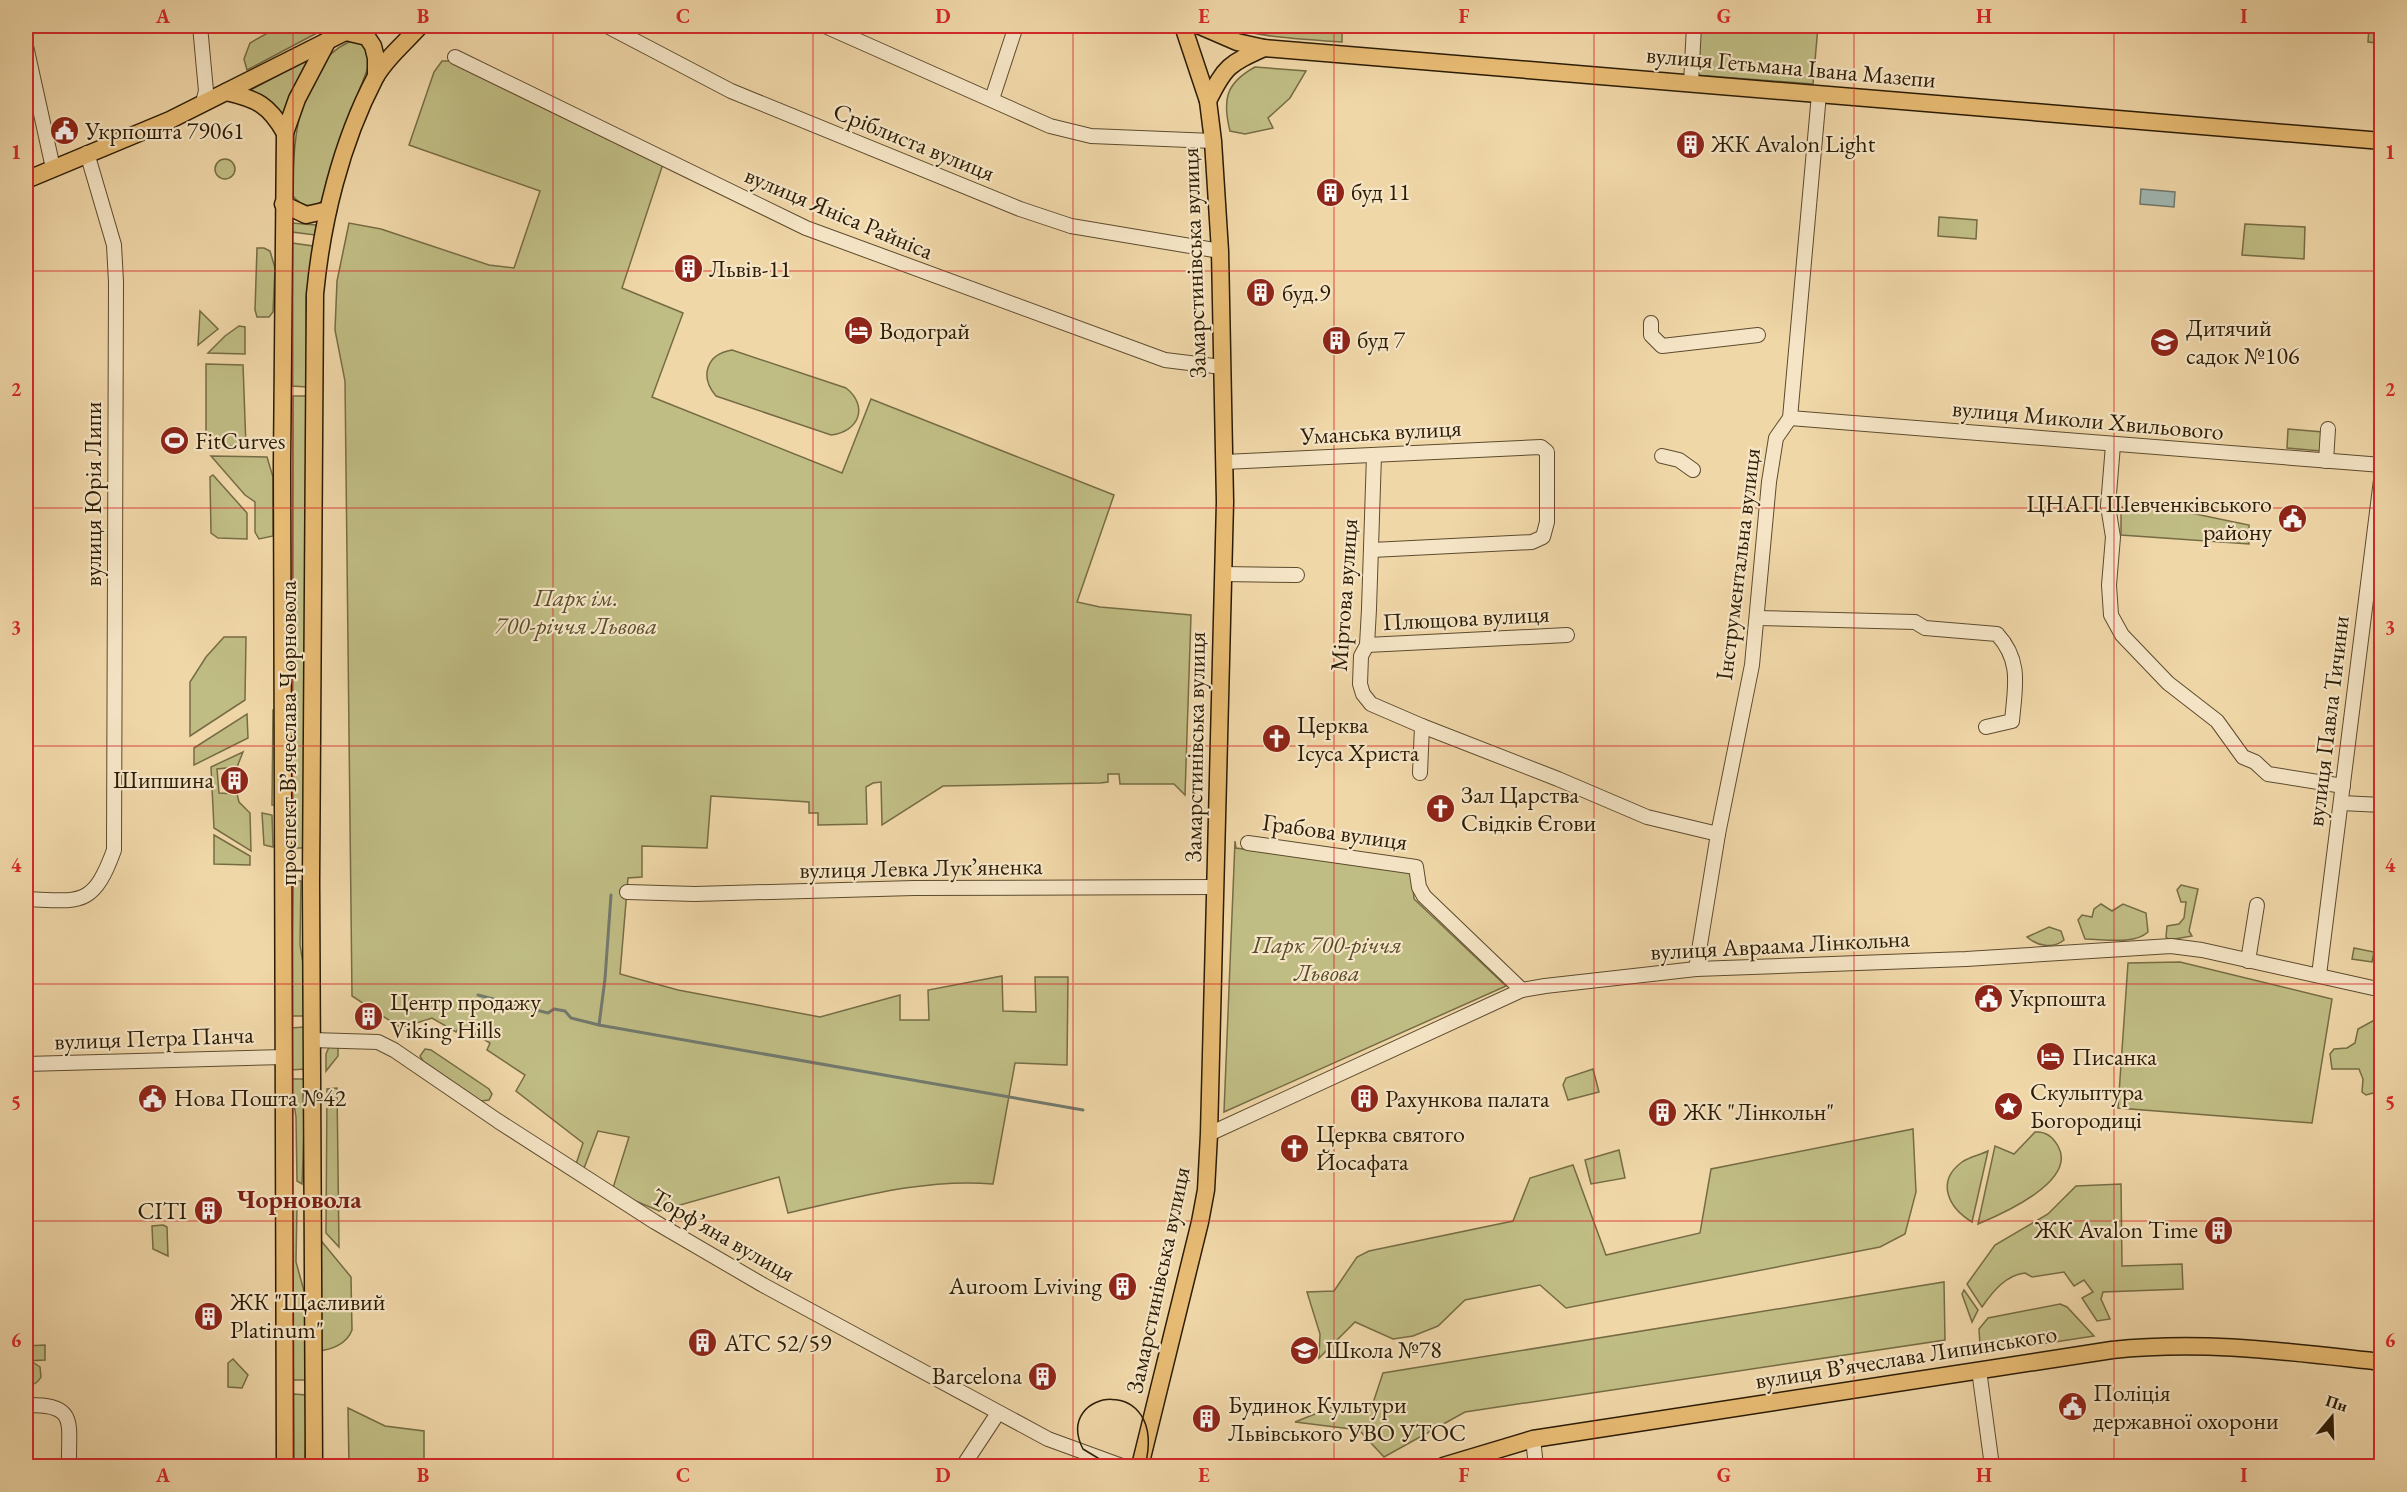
<svg xmlns="http://www.w3.org/2000/svg" width="2407" height="1492" font-family="'EB Garamond',serif">
<style>
.green{fill:#c0bd84;stroke:#766c44;stroke-width:1.5}
.water{fill:#a0b7b3;stroke:#72796d;stroke-width:1.5}
.lines{fill:none;stroke-linecap:round;stroke-linejoin:round}
.stream{stroke:#72796d;stroke-width:3}
.minor-casing{stroke:#5d4b2e;stroke-width:16}
.major-casing{stroke:#2c1c05;stroke-width:19}
.minor{stroke:#f5e5c6;stroke-width:14}
.major{stroke:#e8bc74;stroke-width:16}
.tram{stroke:#2c1c05;stroke-width:1.5}
.grid{fill:none;stroke:#d62828;stroke-width:1.5;stroke-opacity:0.55}
.labels{text-anchor:middle;stroke-width:4.5;stroke-linejoin:round;paint-order:stroke}
.street-label{font-size:24px;fill:#2c1c05;stroke:#f5e5c6}
.poi-label{font-size:24px;fill:#2c1c05;stroke:#f5e5c6;text-anchor:start}
.park-label{font-size:24px;font-style:italic;fill:#584c2b;stroke:#f5e5c6}
.neighbourhood-label{font-size:26px;font-weight:bold;fill:#7a1f14;stroke:#f5e5c6}
.neatline{fill:none;stroke:#d62828;stroke-width:2}
.grid-label{font-size:20px;text-anchor:middle;font-weight:bold;fill:#d62828}
</style>
<rect width="100%" height="100%" fill="#f0d7a8"/>
<filter id="stains"><feTurbulence type="fractalNoise" baseFrequency=".00333" numOctaves="4"/><feColorMatrix values="0 0 0 0 .2 0 0 0 0 .09 0 0 0 0 .02 0 0 0 .5 -.17"/></filter>
<radialGradient id="worn" r=".72"><stop offset=".6" stop-color="#630" stop-opacity="0"/><stop offset="1" stop-color="#630" stop-opacity=".3"/></radialGradient>
<g class="green">
<polygon points="280,26 330,26 247,70 244,59 250,43"/>
<path d="M 1224,26 L 1332,26 L 1342,27 L 1342,42 C 1303,39 1262,38 1224,26 Z"/>
<polygon points="1698,26 1818,26 1813,84 1695,75"/>
<polygon points="2369,26 2377,26 2376,43 2368,42"/>
<path d="M 357,39 L 363,41 L 370,62 L 345,129 L 322,201 C 312,209 301,206 293,196 C 292,144 298,57 357,39 Z"/>
<polygon points="312,57 285,118 243,94"/>
<path d="M 442,61 L 452,61 L 663,164 L 622,288 L 683,313 L 652,397 L 842,473 L 871,399 L 1114,495 L 1077,602 L 1100,607 L 1191,615 L 1185,795 L 1174,784 L 1120,784 L 1119,774 L 1108,774 L 1108,782 L 1100,783 L 943,786 L 882,825 L 881,782 L 873,783 L 866,787 L 867,824 L 818,825 L 818,813 L 809,813 L 809,802 L 711,796 L 707,848 L 642,846 L 642,877 L 628,878 L 620,974 L 678,990 L 820,1017 L 900,995 L 900,1020 L 929,1020 L 928,990 L 1002,976 L 1003,1011 L 1036,1012 L 1035,977 L 1068,977 L 1067,1065 L 1015,1063 L 993,1184 C 924,1178 855,1198 788,1213 L 779,1177 L 659,1211 L 612,1191 L 629,1137 L 598,1131 L 583,1171 L 575,1167 L 583,1143 L 516,1091 L 525,1075 L 487,1050 L 490,1043 L 460,1025 L 456,1032 L 432,1018 L 401,1028 L 352,996 L 345,381 L 335,330 L 337,281 L 349,223 L 381,229 L 489,265 L 514,268 L 540,191 L 409,145 L 434,72 Z"/>
<path d="M 1255,67 L 1306,71 L 1290,98 L 1268,118 L 1273,128 L 1245,134 L 1230,131 C 1222,99 1226,83 1255,67 Z"/>
<circle cx="225" cy="169" r="10"/>
<polygon points="1939,217 1977,220 1976,239 1938,236"/>
<polygon points="292,223 316,225 315,235 292,232"/>
<polygon points="2245,224 2305,227 2304,259 2242,255"/>
<polygon points="292,243 313,246 306,298 307,387 292,386"/>
<polygon points="257,248 264,248 270,251 275,268 273,312 269,317 257,317 255,310"/>
<polygon points="200,311 218,329 198,345"/>
<polygon points="239,326 245,327 245,354 208,353 225,336"/>
<path d="M 732,350 L 846,388 C 869,406 859,432 831,435 L 716,396 C 699,376 707,354 732,350 Z"/>
<path d="M 206,364 L 243,365 L 246,447 C 231,446 216,448 206,435 Z"/>
<polygon points="293,396 307,396 306,848 292,848"/>
<polygon points="2288,429 2323,432 2321,451 2287,448"/>
<polygon points="211,456 267,457 273,477 273,536 259,539 255,532 255,502 245,495"/>
<polygon points="213,475 247,513 247,539 218,538 211,533 210,477"/>
<polygon points="2121,507 2181,511 2249,525 2249,544 2121,535"/>
<polygon points="224,637 246,637 245,700 190,736 190,682 206,657"/>
<polygon points="273,710 278,710 277,805 272,805"/>
<polygon points="247,714 248,738 194,765 194,748"/>
<polygon points="243,752 237,767 217,769 219,793 237,794 239,802 250,813 251,851 214,828 211,767"/>
<polygon points="262,813 272,815 273,847 264,845"/>
<polygon points="214,835 250,856 250,865 214,864"/>
<polygon points="1235,841 1236,848 1412,873 1414,899 1506,986 1224,1112"/>
<polygon points="297,881 301,881 300,945 306,981 306,1016 291,1016 293,885"/>
<polygon points="2181,885 2198,889 2189,931 2192,936 2169,940 2166,937 2167,926 2179,924 2184,918 2186,902 2181,902 2177,890"/>
<path d="M 2101,904 L 2112,911 L 2123,904 L 2146,913 L 2148,932 C 2134,945 2104,939 2085,939 L 2078,920 L 2082,915 L 2092,917 L 2094,909 Z"/>
<path d="M 2049,927 L 2061,931 L 2064,940 C 2053,949 2037,946 2027,937 Z"/>
<polygon points="2354,948 2374,952 2372,962 2352,959"/>
<polygon points="2180,962 2332,999 2312,1123 2118,1108 2128,963"/>
<polygon points="2380,1017 2381,1027 2377,1035 2379,1056 2375,1070 2381,1069 2381,1100 2377,1092 2366,1095 2362,1092 2363,1079 2359,1069 2332,1069 2330,1054 2334,1049 2347,1048 2355,1043 2358,1029"/>
<polygon points="305,1027 306,1069 290,1070 290,1028"/>
<polygon points="338,1044 338,1056 326,1071 326,1054 329,1047"/>
<polygon points="425,1049 431,1050 489,1089 492,1094 489,1100 481,1101 423,1061 420,1056"/>
<polygon points="1593,1069 1599,1092 1568,1100 1563,1085 1566,1078"/>
<polygon points="290,1079 306,1079 302,1184 297,1181 296,1117"/>
<polygon points="337,1088 339,1247 326,1233 327,1089"/>
<polygon points="1913,1129 1916,1192 1905,1234 1880,1247 1566,1308 1540,1285 1465,1300 1438,1326 1413,1336 1393,1339 1355,1322 1319,1358 1320,1334 1307,1292 1334,1291 1357,1257 1369,1251 1513,1221 1530,1178 1573,1165 1606,1255 1700,1233 1711,1169"/>
<path d="M 2035,1132 C 2046,1131 2053,1137 2058,1146 C 2078,1181 2002,1214 1978,1224 L 1995,1146 L 2014,1154 Z"/>
<polygon points="1619,1150 1625,1178 1591,1184 1585,1160"/>
<path d="M 1988,1151 L 1972,1222 C 1949,1208 1935,1182 1962,1162 C 1969,1157 1980,1155 1988,1151 Z"/>
<path d="M 2121,1184 L 2122,1266 L 2182,1264 L 2183,1289 L 2103,1292 L 2101,1299 L 2110,1319 L 2097,1321 L 2082,1298 L 2093,1292 L 2084,1280 L 2074,1286 L 2064,1272 L 2032,1277 L 2025,1273 C 2006,1275 1993,1291 1982,1307 L 1967,1284 L 1995,1245 L 2048,1214 L 2076,1186 Z"/>
<polygon points="289,1205 297,1205 296,1262 306,1298 306,1380 289,1380"/>
<polygon points="163,1225 167,1227 168,1256 153,1249 152,1226"/>
<path d="M 318,1237 L 351,1277 L 352,1330 C 347,1344 331,1350 318,1351 Z"/>
<polygon points="1944,1282 1945,1340 1465,1412 1384,1457 1359,1430 1295,1422 1340,1404 1373,1403 1383,1373"/>
<polygon points="1964,1290 1978,1310 1972,1322 1962,1294"/>
<polygon points="2060,1304 2067,1307 2094,1336 1984,1353 1980,1345 1979,1329 1988,1318"/>
<polygon points="45,1345 45,1360 26,1361 26,1346"/>
<polygon points="233,1359 248,1375 242,1388 228,1387 228,1363"/>
<path d="M 34,1363 L 40,1367 L 41,1377 C 37,1384 32,1386 26,1383 L 26,1364 Z"/>
<polygon points="293,1394 307,1395 305,1459 303,1465 296,1466 292,1462"/>
<polygon points="348,1408 385,1426 424,1431 424,1466 349,1466"/>
</g>
<polygon class="water" points="2141,189 2175,192 2174,207 2140,204"/>
<g class="lines">
<g class="stream">
<polyline points="611,895 605,979 599,1025 1083,1110"/>
<polyline points="478,995 548,1013 554,1009 565,1011 571,1018 599,1025"/>
</g>
<defs>
<g id="minor">
<polyline points="200,26 206,91 203,102"/>
<polyline points="607,26 731,91 1020,209 1071,226 1220,251"/>
<polyline points="825,26 1050,126 1091,136 1213,141"/>
<polyline points="26,46 53,168"/>
<polyline points="455,57 806,228 1165,360 1222,367"/>
<polyline points="1691,83 1694,26"/>
<polyline points="992,99 1016,26"/>
<polyline points="1651,323 1651,335 1662,346 1758,335"/>
<polyline points="1790,418 2382,465"/>
<polyline points="2113,445 2108,506 2113,537 2109,585 2111,615 2122,635 2168,683 2217,721 2243,757 2255,762 2268,774 2343,786"/>
<polyline points="1374,455 1369,609 1367,645 1361,656 1360,684 1363,694 1371,704 1422,726 1420,773"/>
<polyline points="1662,456 1679,460 1693,470"/>
<polyline points="2326,461 2328,429"/>
<polyline points="1224,462 1541,447 1547,452 1547,522 1543,537 1532,542 1372,550"/>
<polyline points="1223,574 1297,575"/>
<path d="M 1757,618 L 1915,622 L 1925,628 L 1997,634 C 2022,661 2015,687 2012,721 L 1986,727"/>
<polyline points="1367,645 1567,635"/>
<polyline points="1422,726 1558,779 1647,817 1718,834"/>
<polyline points="2341,803 2382,805"/>
<polyline points="1248,843 1416,867 1419,887 1424,896 1522,990"/>
<polyline points="627,892 695,894 914,888 1215,887"/>
<path d="M 26,899 C 80,901 93,908 114,850 L 116,282 L 114,245 L 87,153"/>
<polyline points="2248,961 2257,905"/>
<polyline points="1696,969 1718,834 1752,665 1769,482 1776,438 1790,418 1819,94"/>
<polyline points="2319,975 2382,472"/>
<polyline points="312,1040 378,1042 394,1050 498,1121 655,1222 763,1285 1048,1439 1122,1466"/>
<polyline points="26,1064 284,1057"/>
<polyline points="1209,1134 1522,990 1545,986 1696,969 1966,959 2171,946 2202,950 2382,990"/>
<polyline points="1979,1370 1992,1466"/>
<path d="M 26,1405 C 79,1404 68,1423 69,1466"/>
<polyline points="1533,1439 1536,1466"/>
<polyline points="963,1466 998,1413"/>
</g>
<g id="major">
<polyline points="1200,26 1237,42 1264,48 2382,141"/>
<polyline points="346,32 367,37 373,46 376,58 376,76"/>
<path d="M 226,92 C 257,99 269,105 285,133"/>
<path d="M 1208,101 C 1225,66 1229,64 1264,48"/>
<polyline points="26,180 170,120 357,26"/>
<polyline points="283,204 306,215 328,210"/>
<polyline points="285,1466 282,464 285,133 297,99 328,40"/>
<path d="M 314,1466 L 311,882 L 315,294 C 322,221 341,143 375,78 C 385,59 406,42 420,26"/>
<polyline points="1140,1466 1200,1222 1206,1190 1209,1134 1225,502 1220,251 1213,141 1208,101 1183,26"/>
<path d="M 1443,1466 L 1533,1439 L 2112,1350 C 2206,1340 2289,1352 2382,1362"/>
</g>
</defs>
<use href="#minor" class="minor-casing"/>
<use href="#major" class="major-casing"/>
<use href="#minor" class="minor"/>
<use href="#major" class="major"/>
<path class="tram" d="M 1111,1466 L 1083,1449 C 1052,1388 1169,1372 1145,1466"/>
</g>
<path class="grid" d="M 293,26 L 293,1466M 553,26 L 553,1466M 813,26 L 813,1466M 1073,26 L 1073,1466M 1334,26 L 1334,1466M 1594,26 L 1594,1466M 1854,26 L 1854,1466M 2114,26 L 2114,1466M 26,271 L 2382,271M 26,508 L 2382,508M 26,746 L 2382,746M 26,984 L 2382,984M 26,1221 L 2382,1221"/>
<defs>
<symbol id="civic-disc" viewBox="-11 -11 22 22"><circle r="9.5" fill="#8f2418" stroke="#f5e5c6"/><path d="M-.6-6.5H3V-4.5H.6V-3L4-1V1h2V6H-6V1h2V-1L-.6-3ZM-1.2 2.5V6h2.4V2.5Z" fill="#fff"/></symbol>
<symbol id="building-disc" viewBox="-11 -11 22 22"><circle r="9.5" fill="#8f2418" stroke="#f5e5c6"/><path d="M-4-6H4V6H1V3H-1V6H-4ZM-2.5-4.3h1.7v1.8h-1.7ZM.8-4.3h1.7v1.8H.8ZM-2.5-1h1.7V.8h-1.7ZM.8-1h1.7V.8H.8Z" fill="#fff"/></symbol>
<symbol id="hotel-disc" viewBox="-11 -11 22 22"><circle r="9.5" fill="#8f2418" stroke="#f5e5c6"/><path d="M-6-4.5h1.5V1H6V5H4.5V3h-9V5H-6ZM-4 0a1.8 1.8 0 1 1 3.6 0ZM.5 0V-2.5h3Q6-2.5 6 0Z" fill="#fff"/></symbol>
<symbol id="school-disc" viewBox="-11 -11 22 22"><circle r="9.5" fill="#8f2418" stroke="#f5e5c6"/><path d="M0-5L7-2L0 1L-7-2ZM-4 1L0 2.5L4 1V4Q0 6-4 4Z" fill="#fff"/></symbol>
<symbol id="stadium-disc" viewBox="-11 -11 22 22"><circle r="9.5" fill="#8f2418" stroke="#f5e5c6"/><path d="M0-5a6.5 5 0 1 0 0 10a6.5 5 0 1 0 0-10ZM-3.5-1.8h7v3.6h-7Z" fill="#fff"/></symbol>
<symbol id="church-disc" viewBox="-11 -11 22 22"><circle r="9.5" fill="#8f2418" stroke="#f5e5c6"/><path d="M-1.2-6h2.4v3.5h3.3v2.4h-3.3V6h-2.4V-.1h-3.3v-2.4h3.3Z" fill="#fff"/></symbol>
<symbol id="sight-disc" viewBox="-11 -11 22 22"><circle r="9.5" fill="#8f2418" stroke="#f5e5c6"/><path d="M0-6L1.8-2.2L6-1.7L2.9 1.2L3.7 5.4L0 3.3L-3.7 5.4L-2.9 1.2L-6-1.7L-1.8-2.2Z" fill="#fff"/></symbol>
</defs>
<g fill-rule="evenodd">
<use href="#civic-disc" x="48" y="114" width="33" height="33"/>
<use href="#building-disc" x="1674" y="128" width="33" height="33"/>
<use href="#building-disc" x="1314" y="176" width="33" height="33"/>
<use href="#building-disc" x="672" y="252" width="33" height="33"/>
<use href="#building-disc" x="1244" y="276" width="33" height="33"/>
<use href="#hotel-disc" x="842" y="314" width="33" height="33"/>
<use href="#building-disc" x="1320" y="324" width="33" height="33"/>
<use href="#school-disc" x="2148" y="326" width="33" height="33"/>
<use href="#stadium-disc" x="158" y="424" width="33" height="33"/>
<use href="#civic-disc" x="2276" y="502" width="33" height="33"/>
<use href="#church-disc" x="1260" y="722" width="33" height="33"/>
<use href="#building-disc" x="218" y="764" width="33" height="33"/>
<use href="#church-disc" x="1424" y="792" width="33" height="33"/>
<use href="#civic-disc" x="1972" y="982" width="33" height="33"/>
<use href="#building-disc" x="352" y="1000" width="33" height="33"/>
<use href="#hotel-disc" x="2034" y="1040" width="33" height="33"/>
<use href="#civic-disc" x="136" y="1082" width="33" height="33"/>
<use href="#building-disc" x="1348" y="1082" width="33" height="33"/>
<use href="#sight-disc" x="1992" y="1090" width="33" height="33"/>
<use href="#building-disc" x="1646" y="1096" width="33" height="33"/>
<use href="#church-disc" x="1278" y="1132" width="33" height="33"/>
<use href="#building-disc" x="192" y="1194" width="33" height="33"/>
<use href="#building-disc" x="2202" y="1214" width="33" height="33"/>
<use href="#building-disc" x="1106" y="1270" width="33" height="33"/>
<use href="#building-disc" x="192" y="1300" width="33" height="33"/>
<use href="#building-disc" x="686" y="1326" width="33" height="33"/>
<use href="#school-disc" x="1288" y="1334" width="33" height="33"/>
<use href="#building-disc" x="1026" y="1360" width="33" height="33"/>
<use href="#civic-disc" x="2056" y="1390" width="33" height="33"/>
<use href="#building-disc" x="1190" y="1402" width="33" height="33"/>
</g>
<g class="labels">
<g class="street-label">
<text transform="translate(1791 67) rotate(5)" y="8">вулиця Гетьмана Івана Мазепи</text>
<text transform="translate(914 142) rotate(22)" y="8">Сріблиста вулиця</text>
<text transform="translate(839 213) rotate(23)" y="8">вулиця Яніса Райніса</text>
<text transform="translate(1194 263) rotate(-92)" y="8">Замарстинівська вулиця</text>
<text transform="translate(2088 420) rotate(5)" y="8">вулиця Миколи Хвильового</text>
<text transform="translate(1381 432) rotate(-3)" y="8">Уманська вулиця</text>
<text transform="translate(93 494) rotate(-90)" y="8">вулиця Юрія Липи</text>
<text transform="translate(1738 564) rotate(-83)" y="8">Інструментальна вулиця</text>
<text transform="translate(1344 595) rotate(-86)" y="8">Міртова вулиця</text>
<text transform="translate(1466 618) rotate(-3)" y="8">Плющова вулиця</text>
<text transform="translate(2328 721) rotate(-83)" y="8">вулиця Павла Тичини</text>
<text transform="translate(288 733) rotate(-90)" y="8">проспект Вʼячеслава Чорновола</text>
<text transform="translate(1195 747) rotate(-89)" y="8">Замарстинівська вулиця</text>
<text transform="translate(1335 832) rotate(8)" y="8">Грабова вулиця</text>
<text transform="translate(921 868) rotate(-1)" y="8">вулиця Левка Лукʼяненка</text>
<text transform="translate(1780 945) rotate(-3)" y="8">вулиця Авраама Лінкольна</text>
<text transform="translate(154 1038) rotate(-2)" y="8">вулиця Петра Панча</text>
<text transform="translate(723 1235) rotate(30)" y="8">Торфʼяна вулиця</text>
<text transform="translate(1158 1280) rotate(-78)" y="8">Замарстинівська вулиця</text>
<text transform="translate(1906 1357) rotate(-9)" y="8">вулиця Вʼячеслава Липинського</text>
</g>
<g class="poi-label">
<text x="85" y="139">Укрпошта 79061</text>
<text x="1711" y="152">ЖК Avalon Light</text>
<text x="1351" y="200">буд 11</text>
<text x="709" y="277">Львів-11</text>
<text x="1282" y="301">буд.9</text>
<text x="2186" y="336">Дитячий<tspan x="2186" dy="28">садок №106</tspan></text>
<text x="879" y="339">Водограй</text>
<text x="1357" y="348">буд 7</text>
<text x="195" y="449">FitCurves</text>
<text x="2272" y="512" text-anchor="end">ЦНАП Шевченківського<tspan x="2272" dy="28">району</tspan></text>
<text x="1297" y="733">Церква<tspan x="1297" dy="28">Ісуса Христа</tspan></text>
<text x="214" y="788" text-anchor="end">Шипшина</text>
<text x="1461" y="803">Зал Царства<tspan x="1461" dy="28">Свідків Єгови</tspan></text>
<text x="2009" y="1006">Укрпошта</text>
<text x="390" y="1010">Центр продажу<tspan x="390" dy="28">Viking Hills</tspan></text>
<text x="2072" y="1065">Писанка</text>
<text x="2030" y="1100">Скульптура<tspan x="2030" dy="28">Богородиці</tspan></text>
<text x="174" y="1106">Нова Пошта №42</text>
<text x="1385" y="1107">Рахункова палата</text>
<text x="1683" y="1120">ЖК "Лінкольн"</text>
<text x="1316" y="1142">Церква святого<tspan x="1316" dy="28">Йосафата</tspan></text>
<text x="187" y="1219" text-anchor="end">CITI</text>
<text x="2198" y="1238" text-anchor="end">ЖК Avalon Time</text>
<text x="1102" y="1294" text-anchor="end">Auroom Lviving</text>
<text x="230" y="1310">ЖК "Щасливий<tspan x="230" dy="28">Platinum"</tspan></text>
<text x="724" y="1351">АТС 52/59</text>
<text x="1325" y="1358">Школа №78</text>
<text x="1022" y="1384" text-anchor="end">Barcelona</text>
<text x="2093" y="1401">Поліція<tspan x="2093" dy="28">державної охорони</tspan></text>
<text x="1228" y="1413">Будинок Культури<tspan x="1228" dy="28">Львівського УВО УТОС</tspan></text>
</g>
<g class="park-label">
<text x="576" y="606">Парк ім.<tspan x="576" dy="28">700-річчя Львова</tspan></text>
<text x="1327" y="953">Парк 700-річчя<tspan x="1327" dy="28">Львова</tspan></text>
</g>
<g class="neighbourhood-label">
<text x="299" y="1208">Чорновола</text>
</g>
</g>
<rect width="2407" height="1492" fill="none" stroke="#f0d7a8" stroke-width="66"/>
<g transform="translate(2332 1417) rotate(19)" stroke="#f5e5c6" stroke-width="4.5" paint-order="stroke">
<path d="M0-4.5L10 22L0 15L-10 22Z" fill="#2c1c05"/>
<text y="-9" font-size="16" font-weight="bold" text-anchor="middle" fill="#2c1c05">Пн</text>
</g>
<rect x="33" y="33" width="2341" height="1426" class="neatline"/>
<g class="grid-label">
<text x="163" y="23">A</text>
<text x="423" y="23">B</text>
<text x="683" y="23">C</text>
<text x="943" y="23">D</text>
<text x="1204" y="23">E</text>
<text x="1464" y="23">F</text>
<text x="1724" y="23">G</text>
<text x="1984" y="23">H</text>
<text x="2244" y="23">I</text>
<text x="16" y="159">1</text>
<text x="2390" y="159">1</text>
<text x="16" y="396">2</text>
<text x="2390" y="396">2</text>
<text x="16" y="634">3</text>
<text x="2390" y="634">3</text>
<text x="16" y="872">4</text>
<text x="2390" y="872">4</text>
<text x="16" y="1109">5</text>
<text x="2390" y="1109">5</text>
<text x="16" y="1347">6</text>
<text x="2390" y="1347">6</text>
<text x="163" y="1482">A</text>
<text x="423" y="1482">B</text>
<text x="683" y="1482">C</text>
<text x="943" y="1482">D</text>
<text x="1204" y="1482">E</text>
<text x="1464" y="1482">F</text>
<text x="1724" y="1482">G</text>
<text x="1984" y="1482">H</text>
<text x="2244" y="1482">I</text>
</g>
<rect width="100%" height="100%" filter="url(#stains)"/>
<rect width="100%" height="100%" fill="url(#worn)"/>
</svg>
